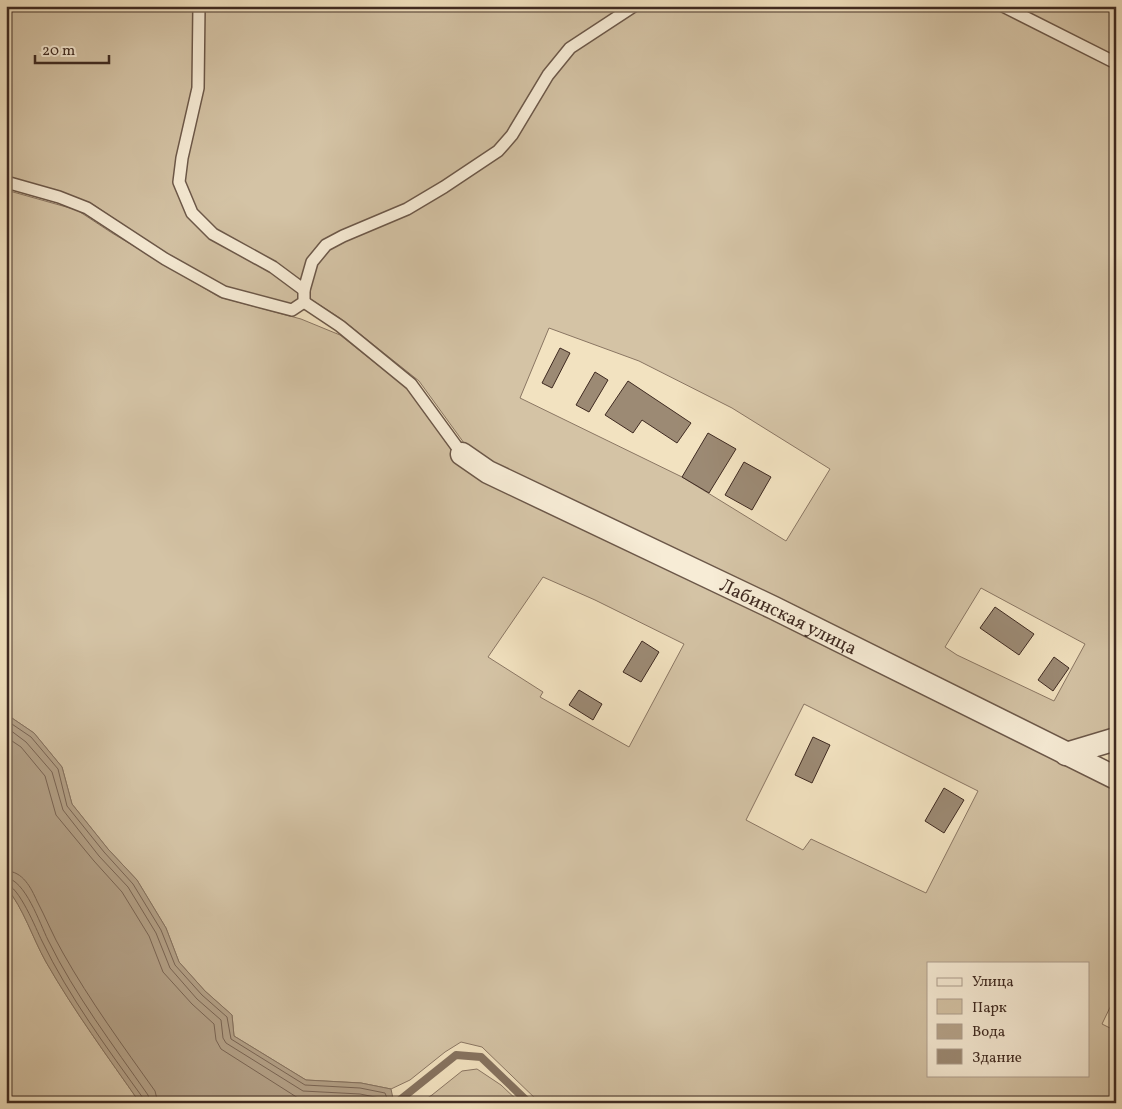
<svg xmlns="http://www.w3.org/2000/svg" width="1122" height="1109" font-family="Vollkorn,serif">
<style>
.green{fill:#d4c3a5;stroke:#8a7663;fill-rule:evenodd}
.water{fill:#b5a38a;stroke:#867360}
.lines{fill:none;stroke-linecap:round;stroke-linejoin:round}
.shore{stroke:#7a6656;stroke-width:1}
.stream{stroke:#867360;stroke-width:8}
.building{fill:#9c8a74;stroke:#3f2a21}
.lane-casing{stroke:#6c5849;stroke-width:14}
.street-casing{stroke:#6c5849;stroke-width:25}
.lane{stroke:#f7ecd6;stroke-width:11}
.street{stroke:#f7ecd6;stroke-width:22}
.labels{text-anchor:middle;stroke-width:5;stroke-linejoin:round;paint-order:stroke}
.street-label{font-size:19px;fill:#3f2a21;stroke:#f7ecd6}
</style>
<rect width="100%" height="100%" fill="#f2e2c0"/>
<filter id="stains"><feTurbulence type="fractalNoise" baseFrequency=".004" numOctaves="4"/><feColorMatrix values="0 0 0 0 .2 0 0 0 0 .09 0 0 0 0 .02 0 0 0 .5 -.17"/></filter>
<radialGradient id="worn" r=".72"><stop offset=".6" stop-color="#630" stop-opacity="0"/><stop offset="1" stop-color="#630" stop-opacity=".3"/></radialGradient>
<g class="green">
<path d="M 6,6 L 1116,6 L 1116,734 L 1098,739 L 1056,742 L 472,454 L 419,381 L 340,318 L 298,291 L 299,300 L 291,305 L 217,284 L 161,250 L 91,203 L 6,176 ZM 549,328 L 639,361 L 732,408 L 830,469 L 786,541 L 682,477 L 520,398 ZM 981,588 L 1085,644 L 1054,701 L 957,655 L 945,647 Z"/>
<path d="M 6,190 L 77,210 L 112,233 L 219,297 L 301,319 L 340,335 L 408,389 L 436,424 L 455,454 L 1116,786 L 1116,995 L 1102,1024 L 1116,1031 L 1116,1103 L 540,1103 L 482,1047 L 461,1042 L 445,1052 L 410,1080 L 391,1089 L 361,1083 L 306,1080 L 234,1036 L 232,1015 L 205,991 L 179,962 L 166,928 L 137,880 L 108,849 L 72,804 L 62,767 L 34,733 L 6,714 ZM 543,577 L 595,600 L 684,644 L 629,747 L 540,697 L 543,692 L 488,657 ZM 804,704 L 978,791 L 926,893 L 811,839 L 803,850 L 746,820 ZM 928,963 L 1088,963 L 1088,1075 L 928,1075 Z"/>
<path d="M 6,887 C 24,909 32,937 46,962 C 74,1011 108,1057 140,1103 L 6,1103 Z"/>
<polygon points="477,1069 501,1085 520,1103 420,1103 432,1095 462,1071"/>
</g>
<path class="water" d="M 6,714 L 34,733 L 62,767 L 72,804 L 108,849 L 137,880 L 166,928 L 179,962 L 205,991 L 232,1015 L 234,1036 L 306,1080 L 361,1083 L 391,1089 L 394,1103 L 140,1103 C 108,1057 74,1011 46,962 C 32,937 24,909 6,887 Z"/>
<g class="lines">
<g class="shore">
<polyline points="6,720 31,737 58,769 67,806 104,852 133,884 161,930 175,965 202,995 227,1017 231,1039 305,1085 360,1088 385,1093 389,1103"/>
<polyline points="6,727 26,742 52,772 63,810 99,856 128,887 156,933 170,968 197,999 221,1020 223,1038 226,1043 303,1091 360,1094 380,1098 382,1103"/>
<polyline points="6,737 21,747 45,776 56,815 94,861 122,892 149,936 163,972 192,1004 214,1024 216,1040 221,1049 298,1098 363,1103"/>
<path d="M 6,871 C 23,871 31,888 37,901 C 46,918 53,936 63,953 C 90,1001 123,1046 155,1091 L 158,1103"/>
<path d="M 6,878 C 25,879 40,924 48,940 C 75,995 113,1045 148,1095 L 150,1103"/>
<path d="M 6,884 C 19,886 36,929 42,941 C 69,997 107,1048 143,1098 L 144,1103"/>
</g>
<polyline class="stream" points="396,1103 456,1055 481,1057 529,1103"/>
</g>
<g class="building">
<polygon points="560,348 570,353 552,388 542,383"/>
<polygon points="595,372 608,380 589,412 576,405"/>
<polygon points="628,381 691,423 677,443 642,420 633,433 605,415"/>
<polygon points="708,433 736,449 709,493 682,477"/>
<polygon points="744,462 771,477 752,510 725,495"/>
<polygon points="995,607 1034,634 1019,655 980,628"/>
<polygon points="642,641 659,652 641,682 623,672"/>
<polygon points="1054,657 1069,668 1053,691 1038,680"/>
<polygon points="579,690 602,704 593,720 569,705"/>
<polygon points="813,737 830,745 812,783 795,775"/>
<polygon points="944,788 964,800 944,833 925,821"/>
</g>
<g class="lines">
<defs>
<g id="lane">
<polyline points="199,6 198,88 182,158 179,182 192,213 213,234 273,267 304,290"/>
<polyline points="1003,6 1116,63"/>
<polyline points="6,182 59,197 87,208 165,259 224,292 292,310 304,302 304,290 312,262 326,245 343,236 407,209 444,187 498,151 512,135 548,75 570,48 634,6"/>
<polyline points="304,302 340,326 411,384 462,454"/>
</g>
<g id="street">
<path id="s1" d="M 462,454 L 488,472 L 774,608 L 1116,778"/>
<polyline points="1066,754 1116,739"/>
</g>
</defs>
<use href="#lane" class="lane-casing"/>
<use href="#street" class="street-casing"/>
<use href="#lane" class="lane"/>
<use href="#street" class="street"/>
</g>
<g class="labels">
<g class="street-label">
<text dy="7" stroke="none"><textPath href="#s1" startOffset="365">Лабинская улица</textPath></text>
</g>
</g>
<rect width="1122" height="1109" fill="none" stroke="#f2e2c0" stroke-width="25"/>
<rect x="8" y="8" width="1107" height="1094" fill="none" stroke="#3f2a21" stroke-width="2.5"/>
<rect x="12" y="12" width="1097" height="1084" fill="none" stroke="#3f2a21"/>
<rect x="927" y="962" width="162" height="115" fill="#f7ecd6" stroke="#ad9e8e"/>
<rect x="937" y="978" width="25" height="8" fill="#f7ecd6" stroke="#ad9e8e"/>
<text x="972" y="986" font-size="15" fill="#3f2a21">Улица</text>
<rect x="937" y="999" width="25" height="15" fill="#d4c3a5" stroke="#ad9e8e"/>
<text x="972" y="1012" font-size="15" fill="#3f2a21">Парк</text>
<rect x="937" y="1024" width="25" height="15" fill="#b5a38a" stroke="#ad9e8e"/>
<text x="972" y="1036" font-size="15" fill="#3f2a21">Вода</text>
<rect x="937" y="1049" width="25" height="15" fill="#9c8a74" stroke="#ad9e8e"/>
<text x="972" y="1062" font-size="15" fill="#3f2a21">Здание</text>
<path d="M35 55v8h74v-8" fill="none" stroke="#3f2a21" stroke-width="2.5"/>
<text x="42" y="55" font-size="15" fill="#3f2a21" stroke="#f7ecd6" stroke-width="4" paint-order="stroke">20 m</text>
<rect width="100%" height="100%" filter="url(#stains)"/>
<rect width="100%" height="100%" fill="url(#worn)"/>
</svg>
